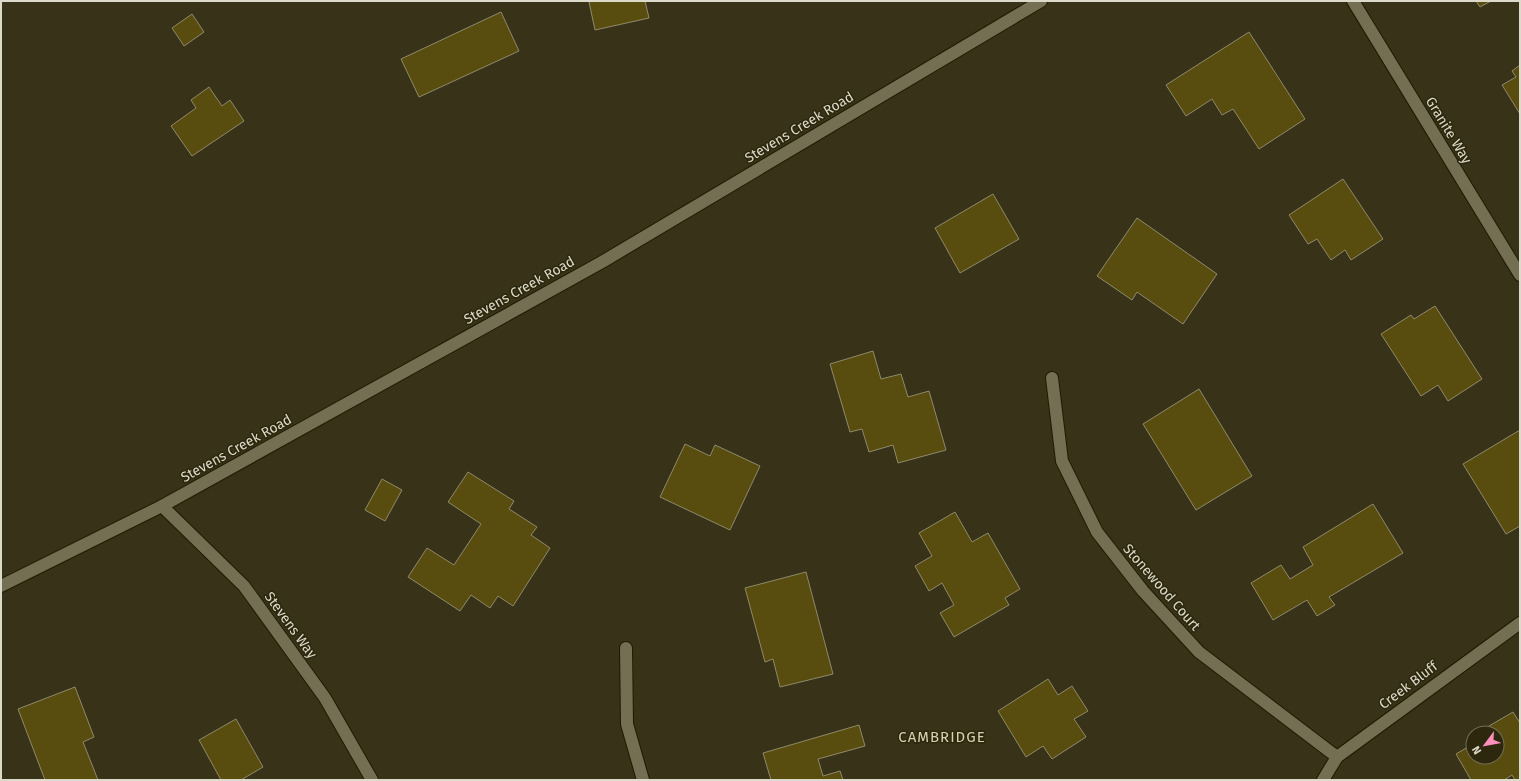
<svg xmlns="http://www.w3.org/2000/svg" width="1521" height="781" font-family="'Fira Sans',sans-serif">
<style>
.building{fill:#584d0e;stroke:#8f8a6c}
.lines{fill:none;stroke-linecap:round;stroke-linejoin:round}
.minor-casing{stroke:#1f1a01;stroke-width:14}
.minor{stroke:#746e52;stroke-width:12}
.labels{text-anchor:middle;stroke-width:3;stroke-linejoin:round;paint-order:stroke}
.street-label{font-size:14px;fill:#dcdaca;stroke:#2d280d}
.neighbourhood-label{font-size:15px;letter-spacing:1px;fill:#d7d1b2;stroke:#2d280d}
</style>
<rect width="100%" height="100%" fill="#373218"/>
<g class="building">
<polygon points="594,1 645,1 649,18 595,30 589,2"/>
<polygon points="1476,1 1491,1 1480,7"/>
<polygon points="501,12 519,51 419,97 401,59"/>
<polygon points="192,14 204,32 184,46 172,28"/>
<polygon points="1249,32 1305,119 1259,149 1233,109 1222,115 1212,99 1186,116 1166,85"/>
<polygon points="1520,65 1520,114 1502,85 1516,77 1512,71"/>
<polygon points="209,87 222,106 230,100 244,121 192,156 171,126 196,108 191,100"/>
<polygon points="1343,179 1383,239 1351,260 1345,250 1331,260 1317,239 1308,244 1289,215"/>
<polygon points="993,194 1019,239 960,273 935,228"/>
<polygon points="1137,218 1217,274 1183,324 1137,292 1132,300 1097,276"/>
<polygon points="1435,306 1482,379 1448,401 1438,385 1421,396 1381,334 1411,315 1414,319"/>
<polygon points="873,351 881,379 901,374 908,397 929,391 946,450 898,463 893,445 869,452 862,429 850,432 830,364"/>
<polygon points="1199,389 1252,476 1196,510 1143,424"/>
<polygon points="1520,430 1520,526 1506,534 1463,464"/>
<polygon points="685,444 710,456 715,445 760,466 730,530 660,497"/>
<polygon points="468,472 514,501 509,509 537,527 531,535 550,548 513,606 498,596 490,608 471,595 460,611 408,577 427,548 454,565 481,524 448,502"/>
<polygon points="382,479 402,490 385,521 365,510"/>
<polygon points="1373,504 1403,553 1329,597 1335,605 1317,616 1307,600 1273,620 1251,583 1281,565 1290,579 1313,565 1303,547"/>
<polygon points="955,512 972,542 988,533 1020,589 1005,598 1009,605 954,637 940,613 954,605 942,583 929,591 915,566 932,556 919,533"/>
<polygon points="806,572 833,674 780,687 773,659 765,662 745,588"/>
<polygon points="1048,679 1058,695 1072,686 1088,711 1074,719 1086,737 1052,759 1043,746 1026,757 998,711"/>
<polygon points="75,687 94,737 83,742 98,780 45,780 18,709"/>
<polygon points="1513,712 1520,723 1520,780 1515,780 1512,775 1504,780 1471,780 1456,754 1473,744 1473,757 1497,757 1497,733 1492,733 1489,726"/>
<polygon points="236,719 263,767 241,780 221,780 199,740"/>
<polygon points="859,725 865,746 818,759 823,776 840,771 843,780 771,780 763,753"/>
</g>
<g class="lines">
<defs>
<g id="minor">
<polyline points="1353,1 1520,275"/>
<polyline points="1052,378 1062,461 1097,532 1143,591 1199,652 1337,757"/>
<polyline points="162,506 244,586 325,698 372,780"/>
<polyline points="1,586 162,506 602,262 1041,1"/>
<polyline points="626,648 627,724 643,780"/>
<polyline points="1323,780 1337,757 1520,623"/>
</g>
</defs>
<use href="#minor" class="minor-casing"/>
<use href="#minor" class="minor"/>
</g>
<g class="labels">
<g class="street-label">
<text transform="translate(799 127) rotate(-31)" y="5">Stevens Creek Road</text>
<text transform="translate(1449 130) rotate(59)" y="5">Granite Way</text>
<text transform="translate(519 290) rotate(-29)" y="5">Stevens Creek Road</text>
<text transform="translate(236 448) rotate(-29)" y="5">Stevens Creek Road</text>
<text transform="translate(1162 587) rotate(49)" y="5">Stonewood Court</text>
<text transform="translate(291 625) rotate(54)" y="5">Stevens Way</text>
<text transform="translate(1408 685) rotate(-37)" y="5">Creek Bluff</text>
</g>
<g class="neighbourhood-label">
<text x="942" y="742">CAMBRIDGE</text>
</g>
</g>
<rect width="1521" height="781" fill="none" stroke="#dcdaca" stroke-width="4"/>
<g transform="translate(1485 745) rotate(238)"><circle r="19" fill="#2d280d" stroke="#736f59"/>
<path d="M0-3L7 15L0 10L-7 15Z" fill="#fe8ebc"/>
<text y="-6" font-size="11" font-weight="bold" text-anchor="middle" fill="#dcdaca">N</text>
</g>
</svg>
